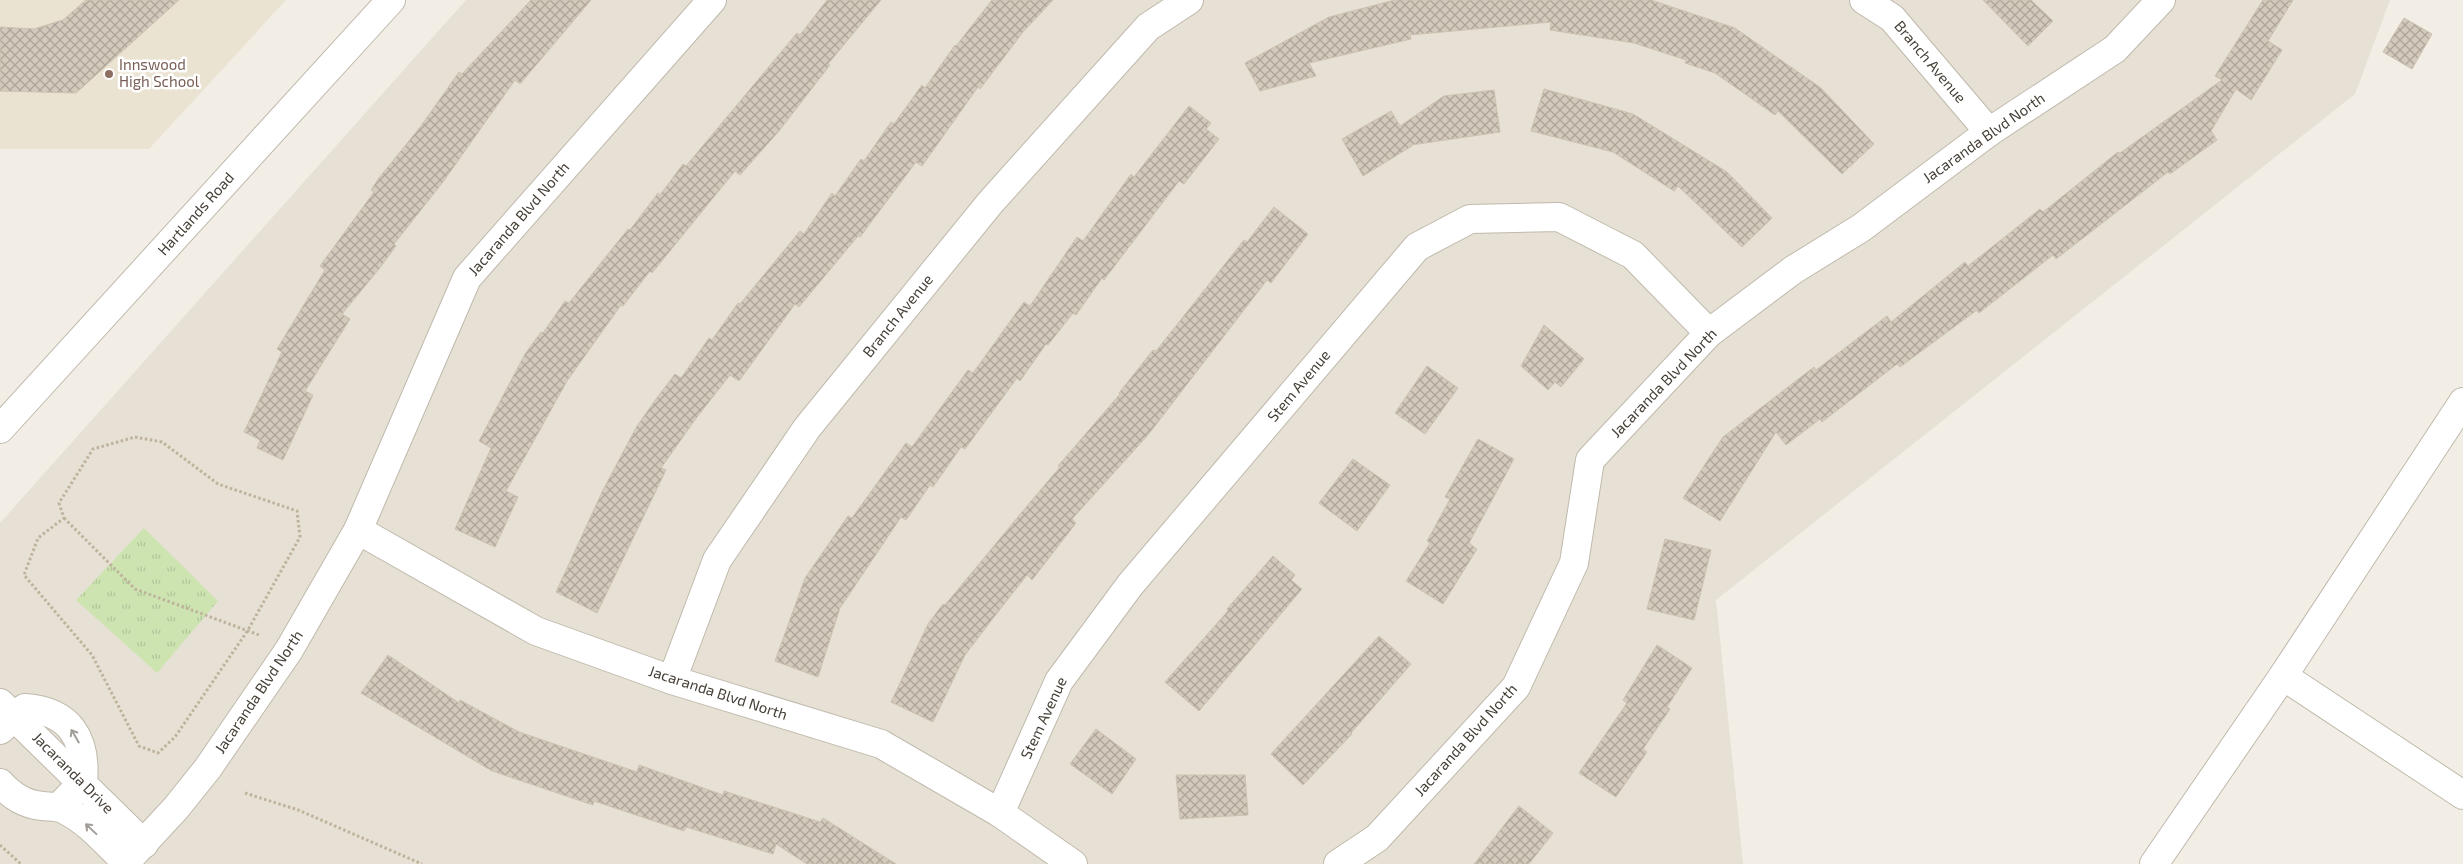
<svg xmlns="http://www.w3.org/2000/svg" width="2463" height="864" font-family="'Exo 2',sans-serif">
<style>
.residential{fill:#e6e0d5}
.education{fill:#ebe3d1}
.grass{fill:url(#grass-tufts)}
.building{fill:url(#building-cross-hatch);stroke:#cdc2b0}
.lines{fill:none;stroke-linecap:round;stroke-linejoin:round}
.minor-casing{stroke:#c0b9ac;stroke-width:30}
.path{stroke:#beb29b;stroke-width:3;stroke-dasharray:2.5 2.5;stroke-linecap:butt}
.minor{stroke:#fff;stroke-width:28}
.oneway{stroke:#a29f9a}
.education-dot{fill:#8d6e63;stroke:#fff;stroke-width:2}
.labels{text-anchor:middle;stroke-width:5;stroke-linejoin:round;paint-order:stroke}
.street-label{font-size:15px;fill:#453f36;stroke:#fff}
.education-label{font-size:15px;fill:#785e54;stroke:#fff;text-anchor:start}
</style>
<defs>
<pattern id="grass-tufts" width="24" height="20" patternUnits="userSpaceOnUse" patternTransform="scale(1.25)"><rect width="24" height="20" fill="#cde4b1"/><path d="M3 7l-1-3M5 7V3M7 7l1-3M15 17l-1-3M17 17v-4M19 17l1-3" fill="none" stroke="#b1c599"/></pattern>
<pattern id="building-cross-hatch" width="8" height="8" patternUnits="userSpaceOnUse" patternTransform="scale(1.25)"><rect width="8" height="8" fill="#d3cabc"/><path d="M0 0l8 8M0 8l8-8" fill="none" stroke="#ada59a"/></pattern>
</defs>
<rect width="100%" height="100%" fill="#f2eee6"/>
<polygon class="residential" points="466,0 2390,0 2355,94 1716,600 1743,864 0,864 0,523"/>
<polygon class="education" points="0,0 286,0 149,149 0,149"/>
<polygon class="grass" points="144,528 218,601 157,673 76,600"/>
<g class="building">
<polygon points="86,0 179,0 76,93 0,91 0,27 34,29 63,20"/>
<polygon points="531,0 591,0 520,84 515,80 443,182 394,244 396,246 379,269 342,314 350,319 305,391 313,395 283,460 257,448 260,440 244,432 282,352 277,349 325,270 320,266 374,192 371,190 379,178 421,126 459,72 462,74"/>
<polygon points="827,0 881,0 828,64 830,65 779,131 740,175 735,171 652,273 650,271 623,306 621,305 567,381 506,491 518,497 495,547 455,529 491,448 479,441 525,354 541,332 543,333 565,301 569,303 628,229 630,230 658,193 660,195 683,164 686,166 797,33 800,35"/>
<polygon points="992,0 1053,0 1023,32 980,89 978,87 922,166 916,162 860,237 858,236 799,307 795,304 739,381 730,375 697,417 661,468 666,470 597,613 556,592 603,490 637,426 656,399 675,374 681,378 709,338 712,340 738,303 740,304 800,231 804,234 832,193 835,196 861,159 864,161 891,122 894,124 922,85 925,88 955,45 956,46"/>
<polygon points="1395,0 1651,0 1735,28 1821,88 1874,144 1842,174 1778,111 1775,115 1715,73 1685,63 1686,60 1634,43 1550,30 1551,22 1410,35 1411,39 1309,63 1316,76 1260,91 1245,63 1329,17"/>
<polygon points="1983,0 2031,0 2053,21 2028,46"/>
<polygon points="2263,0 2293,0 2268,41 2282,50 2251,100 2236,89 2211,131 2217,140 2170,174 2168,172 2056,259 2053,255 1979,313 1977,310 1900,367 1897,364 1822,422 1820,419 1786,445 1776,432 1720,521 1683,498 1723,437 1814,367 1816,370 1887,316 1891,322 1965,262 1968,266 2040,209 2043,212 2118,152 2120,153 2222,80 2215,76"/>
<polygon points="2404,18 2432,34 2412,69 2383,52"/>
<polygon points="1544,89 1633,114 1727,172 1772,218 1742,247 1678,186 1674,191 1613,152 1531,131"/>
<polygon points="1494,90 1500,132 1411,145 1412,146 1363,176 1342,139 1391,111 1400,126 1444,96"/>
<polygon points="1189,106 1211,123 1206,129 1219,139 1184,184 1179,181 1104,280 1102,278 1076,315 1073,313 1048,345 1046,344 1020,381 1017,378 965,449 961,447 933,487 930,485 906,520 901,517 840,608 818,677 775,661 805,578 848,516 852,518 906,443 912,447 968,370 973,373 1024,302 1030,306 1077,237 1083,241 1131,174 1134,177"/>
<polygon points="1274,207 1308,234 1271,283 1267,280 1148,435 1072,519 1076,523 1032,580 1027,575 994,617 965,655 933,722 891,702 928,624 943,604 945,605 1027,506 1060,467 1058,466 1120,394 1119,393 1153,350 1156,351 1244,240 1247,242"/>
<polygon points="1544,325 1584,359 1561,387 1555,382 1548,390 1521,366"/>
<polygon points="1427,366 1458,388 1425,434 1395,413"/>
<polygon points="1478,439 1514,459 1469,543 1477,549 1443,604 1406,581 1430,543 1427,541 1450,499 1445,497"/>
<polygon points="1353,459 1390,485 1357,531 1319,503"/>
<polygon points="1665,539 1711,550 1694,620 1647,609"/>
<polygon points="1273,556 1295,575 1291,580 1302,589 1199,711 1165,682 1228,611 1227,609"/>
<polygon points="1379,636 1411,664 1351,733 1352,734 1303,785 1271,754"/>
<polygon points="1657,645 1692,668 1667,707 1670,709 1643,749 1647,752 1616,797 1579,773 1627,703 1623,700"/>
<polygon points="388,655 459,703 460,700 519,732 637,772 639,765 723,795 724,791 820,822 823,818 896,864 807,864 776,844 773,854 686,827 684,831 594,801 593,805 492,771 361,693"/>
<polygon points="1096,729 1136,759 1112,794 1070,764"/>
<polygon points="1176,775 1245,775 1248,815 1180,819"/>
<polygon points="1519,806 1553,833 1529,864 1474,864"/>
</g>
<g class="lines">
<defs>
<g id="minor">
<polyline points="1864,0 1892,18 1989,132"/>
<polyline points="0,429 391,0"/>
<polyline points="358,530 536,631 672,680 881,744 1000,813 1073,864"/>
<polyline points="2283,676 2463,795"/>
<polyline points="672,680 717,560 807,428 990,203 1148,27 1189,0"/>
<polyline points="0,703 144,844"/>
<path d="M 0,730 L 25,708 C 70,711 87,739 83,782 L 59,807"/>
<path d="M 0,783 C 12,796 24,804 42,806 C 50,807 58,806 65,810 C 88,821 108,845 126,862"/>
<polyline points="1000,813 1059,681 1130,585 1417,247 1470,219 1559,217 1633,255 1709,333"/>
<polyline points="124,864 176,808 208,768 289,650 358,530 467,278 712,0"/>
<polyline points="1338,864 1377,838 1516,687 1574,563 1590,460 1709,333 1793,270 1861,228 1989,132 2115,49 2161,0"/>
<polyline points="2154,864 2283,676 2463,402"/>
</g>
</defs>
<use href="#minor" class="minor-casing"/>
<g class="path">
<polygon points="135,437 162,442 218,484 297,511 300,537 248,630 175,737 158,753 139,746 92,655 24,575 38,538 64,518 59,503 93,449"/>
<polyline points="64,518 135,589 259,635"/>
<polyline points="245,793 298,810 422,864"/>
<polyline points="0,845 21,864"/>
</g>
<use href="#minor" class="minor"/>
</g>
<defs><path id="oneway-shaft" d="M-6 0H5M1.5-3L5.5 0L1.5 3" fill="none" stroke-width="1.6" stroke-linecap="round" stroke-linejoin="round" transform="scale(1.25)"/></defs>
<g class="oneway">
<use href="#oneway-shaft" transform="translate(75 736) rotate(-120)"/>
<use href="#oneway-shaft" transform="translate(91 829) rotate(-137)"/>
</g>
<circle class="education-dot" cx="109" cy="74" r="5"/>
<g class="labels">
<g class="street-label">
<text transform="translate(1930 62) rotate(50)" y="5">Branch Avenue</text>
<text transform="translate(1984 138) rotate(-35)" y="5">Jacaranda Blvd North</text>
<text transform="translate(196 214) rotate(-48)" y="5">Hartlands Road</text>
<text transform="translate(519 219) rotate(-49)" y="5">Jacaranda Blvd North</text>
<text transform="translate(898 316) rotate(-51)" y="5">Branch Avenue</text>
<text transform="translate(1664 383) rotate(-46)" y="5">Jacaranda Blvd North</text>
<text transform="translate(1299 386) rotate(-50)" y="5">Stem Avenue</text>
<text transform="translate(259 692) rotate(-56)" y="5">Jacaranda Blvd North</text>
<text transform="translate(718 693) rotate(18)" y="5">Jacaranda Blvd North</text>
<text transform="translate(1044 718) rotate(-65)" y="5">Stem Avenue</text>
<text transform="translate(1466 740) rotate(-48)" y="5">Jacaranda Blvd North</text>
<text transform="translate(73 773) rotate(45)" y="5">Jacaranda Drive</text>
</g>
<g class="education-label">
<text x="119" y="70">Innswood<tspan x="119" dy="17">High School</tspan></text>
</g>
</g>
</svg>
